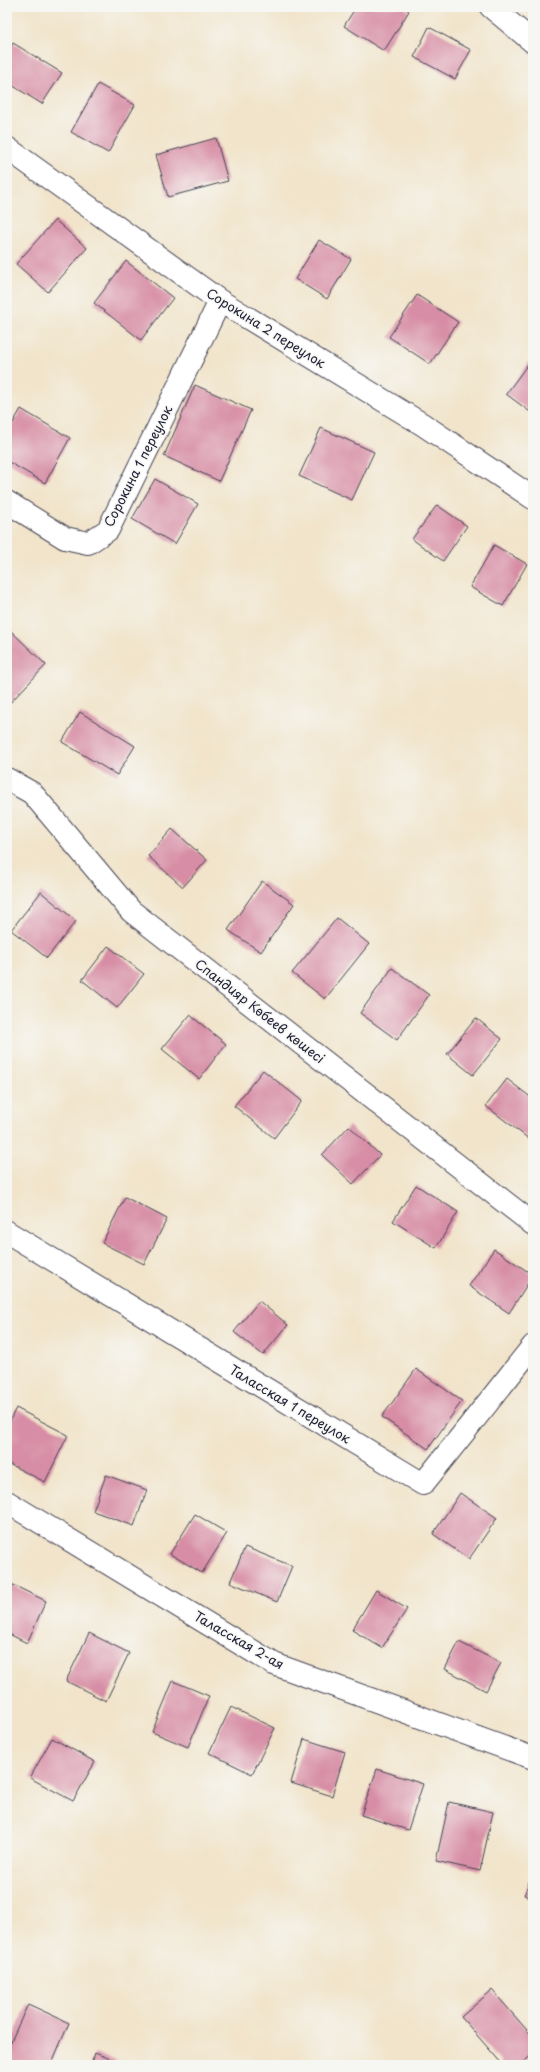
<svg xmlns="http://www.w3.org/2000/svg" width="540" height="2072" font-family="'Playpen Sans',sans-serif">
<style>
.building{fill:#d78da5}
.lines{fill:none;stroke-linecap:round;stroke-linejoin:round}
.street-casing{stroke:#413f50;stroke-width:24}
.secondary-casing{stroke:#413f50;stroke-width:24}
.street{stroke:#fff;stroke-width:22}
.secondary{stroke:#fff;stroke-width:22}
.labels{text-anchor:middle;stroke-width:3;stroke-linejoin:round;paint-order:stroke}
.street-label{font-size:13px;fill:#22223b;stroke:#f6f6f2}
</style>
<rect width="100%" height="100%" fill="#f6f6f2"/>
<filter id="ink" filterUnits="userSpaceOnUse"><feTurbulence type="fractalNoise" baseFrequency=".025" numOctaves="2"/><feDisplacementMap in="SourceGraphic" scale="8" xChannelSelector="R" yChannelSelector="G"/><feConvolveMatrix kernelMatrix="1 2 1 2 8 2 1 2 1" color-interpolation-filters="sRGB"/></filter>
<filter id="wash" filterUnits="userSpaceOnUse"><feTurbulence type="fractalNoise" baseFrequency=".012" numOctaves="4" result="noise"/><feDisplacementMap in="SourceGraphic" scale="16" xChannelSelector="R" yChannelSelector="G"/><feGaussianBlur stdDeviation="0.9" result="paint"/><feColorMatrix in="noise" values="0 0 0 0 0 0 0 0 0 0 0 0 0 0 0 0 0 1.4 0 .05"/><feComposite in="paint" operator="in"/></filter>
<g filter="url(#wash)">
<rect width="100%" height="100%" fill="#f1e4ca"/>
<g id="blocks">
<g class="building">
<polygon points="356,7 403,7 409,11 384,51 344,26"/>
<polygon points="429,27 471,50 455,79 414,57"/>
<polygon points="13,43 62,73 42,104 7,82 7,53"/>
<polygon points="98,84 135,105 108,153 71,132"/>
<polygon points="216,138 228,181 168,197 156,155"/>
<polygon points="55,220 87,248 48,292 16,264"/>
<polygon points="319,240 351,259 327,299 295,279"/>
<polygon points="126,261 173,298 141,340 94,303"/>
<polygon points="417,295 458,322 430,364 389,337"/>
<polygon points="533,357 533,414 506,394"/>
<polygon points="195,385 251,410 219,481 164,456"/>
<polygon points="21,409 70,438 45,483 7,461 7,433"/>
<polygon points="321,428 374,452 352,500 299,476"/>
<polygon points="155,479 198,504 175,544 132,519"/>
<polygon points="437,505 467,526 443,561 412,539"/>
<polygon points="494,545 527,564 503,606 470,587"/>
<polygon points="11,631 46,665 7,706 7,635"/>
<polygon points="80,712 135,746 117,775 62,742"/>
<polygon points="172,829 207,860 183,887 148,856"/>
<polygon points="262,881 294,904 261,952 228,930"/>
<polygon points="41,892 76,921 47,958 11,930"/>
<polygon points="337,918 369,944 325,999 292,973"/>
<polygon points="108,946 144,974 117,1008 82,980"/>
<polygon points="392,968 429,995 397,1040 360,1013"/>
<polygon points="190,1015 226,1044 199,1079 162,1049"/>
<polygon points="476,1018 502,1039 473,1075 447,1054"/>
<polygon points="263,1070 302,1101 274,1138 234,1106"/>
<polygon points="507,1079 533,1099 533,1133 529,1139 486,1106"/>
<polygon points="349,1126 380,1155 353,1184 322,1155"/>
<polygon points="416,1185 458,1212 436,1248 393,1221"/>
<polygon points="125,1197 167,1219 144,1264 102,1243"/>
<polygon points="494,1249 533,1275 509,1313 469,1286"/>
<polygon points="259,1301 288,1325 263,1355 234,1332"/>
<polygon points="416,1369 462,1401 428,1449 382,1417"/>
<polygon points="16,1408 68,1435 45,1482 7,1463 7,1426"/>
<polygon points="106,1475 147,1490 134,1526 93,1511"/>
<polygon points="460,1493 497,1518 469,1559 433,1534"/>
<polygon points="195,1514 227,1533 202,1573 170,1554"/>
<polygon points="245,1547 292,1566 277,1602 230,1582"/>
<polygon points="7,1582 46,1601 27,1643 7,1633"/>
<polygon points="376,1590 407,1609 382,1648 352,1630"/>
<polygon points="89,1633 129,1653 106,1701 66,1681"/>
<polygon points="459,1642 501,1663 486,1691 445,1669"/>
<polygon points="173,1681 209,1696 188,1747 152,1732"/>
<polygon points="231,1707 275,1728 252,1774 209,1753"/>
<polygon points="52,1738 95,1762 73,1801 30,1778"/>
<polygon points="304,1739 345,1752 332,1796 291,1783"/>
<polygon points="377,1769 423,1784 408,1830 361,1815"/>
<polygon points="449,1802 493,1812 480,1871 436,1861"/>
<polygon points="533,1872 533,1898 524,1895"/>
<polygon points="492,1990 533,2037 533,2054 520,2065 503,2065 461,2017"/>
<polygon points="28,2004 69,2023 51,2065 15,2065 7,2061 7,2050"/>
<polygon points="95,2053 126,2065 91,2065"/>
</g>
</g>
</g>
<g filter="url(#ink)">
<use href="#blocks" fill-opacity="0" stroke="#413f50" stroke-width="1"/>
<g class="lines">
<defs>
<g id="street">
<polyline points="491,7 533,42"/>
<polyline points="7,148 220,301 422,424 533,498"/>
<polyline points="7,502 65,538 88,543 108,530 220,301"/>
<polyline points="7,779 32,793 131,911 533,1224"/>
<polyline points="7,1232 423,1484 533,1346"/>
</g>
<polyline id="secondary" points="7,1502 274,1664 533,1758"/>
</defs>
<use href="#street" class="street-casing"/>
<use href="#secondary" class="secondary-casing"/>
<use href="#street" class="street"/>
<use href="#secondary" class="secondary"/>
</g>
</g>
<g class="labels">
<g class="street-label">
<text transform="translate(266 328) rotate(32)" y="5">Сорокина 2 переулок</text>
<text transform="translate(138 466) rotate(-63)" y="5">Сорокина 1 переулок</text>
<text transform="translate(260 1011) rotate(38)" y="5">Спандияр Көбеев көшесі</text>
<text transform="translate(290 1404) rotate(31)" y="5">Таласская 1 переулок</text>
<text transform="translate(239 1640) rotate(30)" y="5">Таласская 2-ая</text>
</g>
</g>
<rect width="540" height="2072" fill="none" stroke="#f6f6f2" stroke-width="24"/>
</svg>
